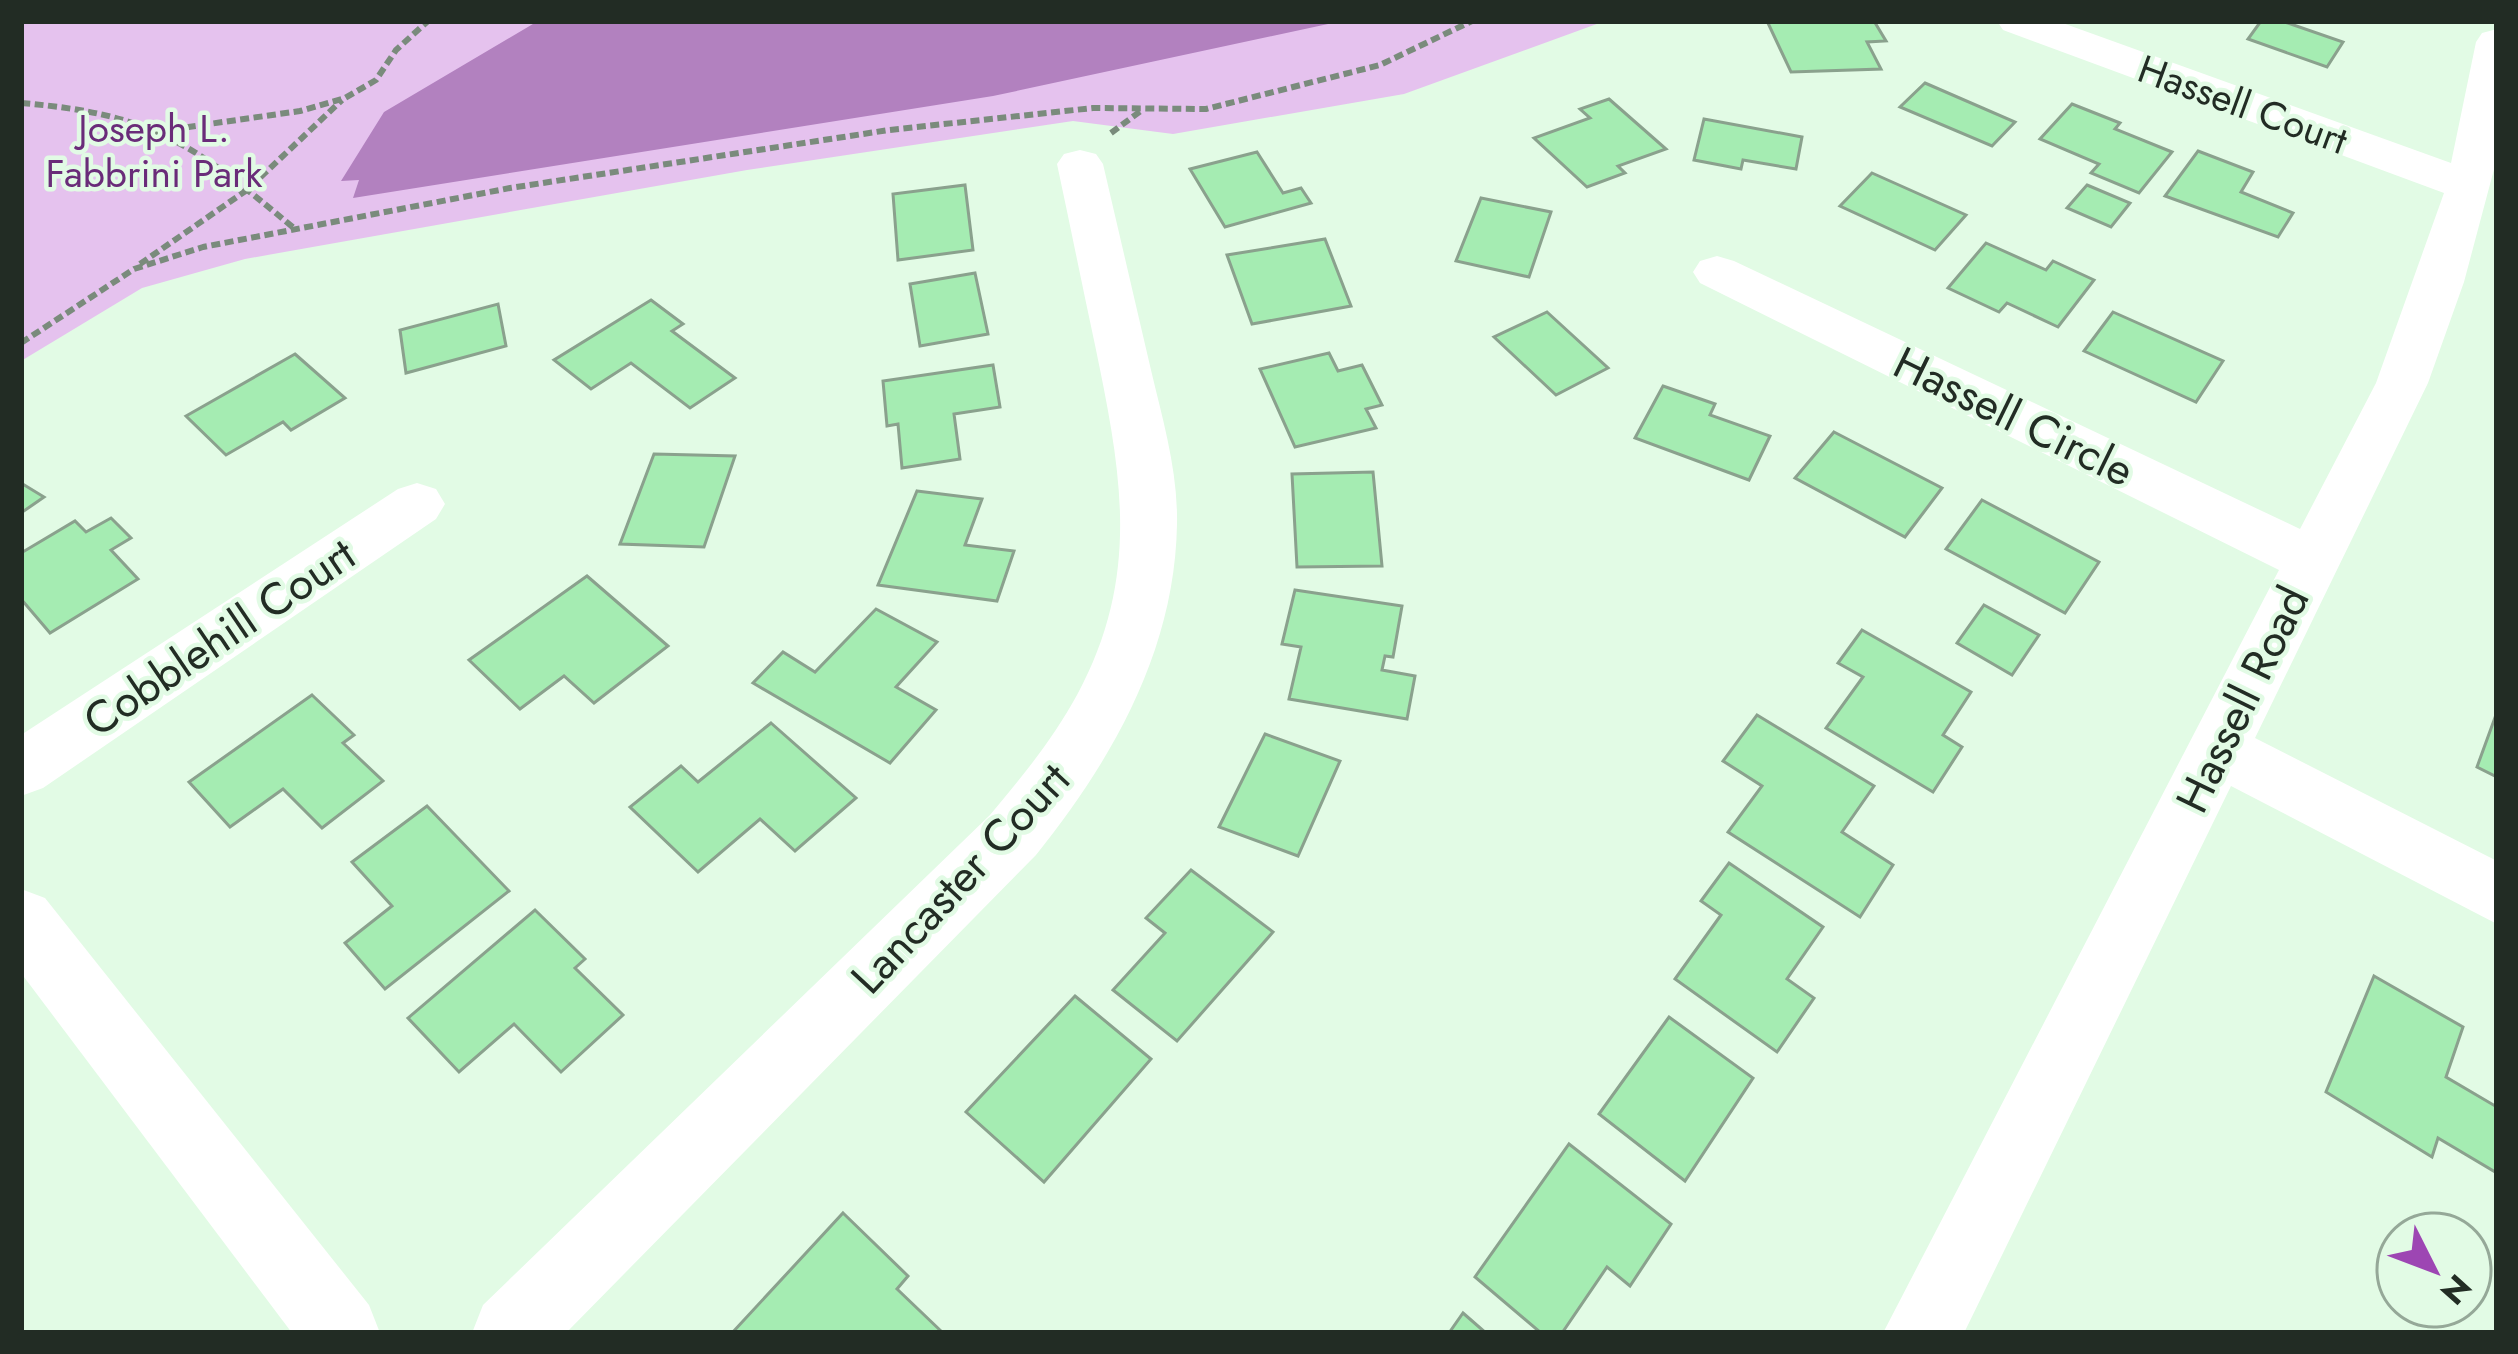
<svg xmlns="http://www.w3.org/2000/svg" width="2518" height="1354" font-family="Jost,sans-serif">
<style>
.green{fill:#e5c2ee}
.water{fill:#b281bf}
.building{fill:#a5ecb2;stroke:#8aa18d;stroke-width:3}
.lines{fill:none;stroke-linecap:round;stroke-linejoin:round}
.path{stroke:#7a8b7c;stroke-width:6;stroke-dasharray:9 4.5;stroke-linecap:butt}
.minor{fill:#fff;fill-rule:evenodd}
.labels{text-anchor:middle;stroke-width:9;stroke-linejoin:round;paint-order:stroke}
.far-street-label{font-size:39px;fill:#222c24;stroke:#e2fbe5}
.far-park-label{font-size:39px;fill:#6a2c79;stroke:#e2fbe5}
.street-label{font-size:45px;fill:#222c24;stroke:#e2fbe5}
</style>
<rect width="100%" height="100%" fill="#e2fbe5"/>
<polygon class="green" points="21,21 1605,21 1404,94 1173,134 1073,121 747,170 245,259 142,288 21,361"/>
<polygon class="water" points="538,21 1342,21 993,96 353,198 359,180 341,181 384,112"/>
<g class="building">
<polygon points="1767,21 1874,21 1886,41 1867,42 1881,69 1791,72"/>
<polygon points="2261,21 2282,21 2343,42 2327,67 2248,39"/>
<polygon points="1925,83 2015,122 1992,146 1900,107"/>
<polygon points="1609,99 1666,149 1618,166 1625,173 1587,187 1534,138 1590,118 1580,109"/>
<polygon points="2072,104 2120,123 2115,129 2172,152 2139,193 2091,173 2099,164 2040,139"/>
<polygon points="1704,119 1802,137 1796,169 1743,160 1741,169 1694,160"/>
<polygon points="2198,151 2253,172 2241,192 2293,213 2278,237 2165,196"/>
<polygon points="1257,152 1283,193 1301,188 1311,203 1225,227 1190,169"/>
<polygon points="1872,173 1966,215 1935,250 1840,206"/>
<polygon points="965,185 973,250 898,260 893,194"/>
<polygon points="2087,185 2130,203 2111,227 2067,208"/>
<polygon points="1481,198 1551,212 1529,277 1456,261"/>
<polygon points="1325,239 1351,306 1252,324 1227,255"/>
<polygon points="1986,243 2046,270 2053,261 2094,280 2058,327 2007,303 1999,312 1948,288"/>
<polygon points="975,273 988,334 920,346 910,284"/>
<polygon points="651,300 683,324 672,331 735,378 690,408 631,363 591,389 554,360"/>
<polygon points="498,304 506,346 406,373 400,330"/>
<polygon points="1547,312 1608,368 1556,395 1494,337"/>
<polygon points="2113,312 2223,361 2196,402 2084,351"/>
<polygon points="1329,353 1338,371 1362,365 1382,405 1366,409 1376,428 1295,447 1260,369"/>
<polygon points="295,354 345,398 291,430 283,422 226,455 186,416"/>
<polygon points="993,365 1000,407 954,414 960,459 902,468 898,424 887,426 883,381"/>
<polygon points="1663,386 1715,404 1710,415 1770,436 1749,480 1635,438"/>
<polygon points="1834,432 1942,488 1905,537 1795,478"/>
<polygon points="654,454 735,456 704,547 620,544"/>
<polygon points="1373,472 1382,566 1297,567 1292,474"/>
<polygon points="21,483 44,497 21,513"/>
<polygon points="917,491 982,499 965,545 1014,551 997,601 878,585"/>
<polygon points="1982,500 2099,562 2065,613 1946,549"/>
<polygon points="111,518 131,538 111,550 138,579 50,633 21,599 21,553 75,521 86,532"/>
<polygon points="587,576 668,646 594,703 564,676 520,709 469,660"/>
<polygon points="1295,590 1402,606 1393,657 1385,656 1382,670 1415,676 1407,719 1289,699 1301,647 1282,644"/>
<polygon points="1984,605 2039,635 2012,675 1957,643"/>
<polygon points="876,609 937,642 896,687 936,710 890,763 753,683 783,652 815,672"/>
<polygon points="1862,630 1971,692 1943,735 1962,747 1933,792 1826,728 1863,677 1838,663"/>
<polygon points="312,695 354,735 343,743 383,781 322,828 283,789 230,827 189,782"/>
<polygon points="2497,712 2497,777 2477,767"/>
<polygon points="1757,715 1874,786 1842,832 1893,865 1860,917 1728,832 1762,786 1723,761"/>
<polygon points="771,723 856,798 795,851 760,819 698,872 630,807 681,766 698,782"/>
<polygon points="1265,734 1340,761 1298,856 1219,827"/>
<polygon points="427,806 509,891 385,989 345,943 392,906 352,862"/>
<polygon points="1729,863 1823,927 1787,979 1814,998 1777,1052 1675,979 1721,915 1701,901"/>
<polygon points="1191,870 1273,932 1177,1041 1113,990 1165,933 1146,918"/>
<polygon points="535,910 585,959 575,968 623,1015 561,1072 514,1024 459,1072 408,1018"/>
<polygon points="2374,976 2463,1027 2446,1077 2497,1107 2497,1173 2438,1138 2432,1157 2326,1092"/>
<polygon points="1075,996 1151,1059 1044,1182 966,1112"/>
<polygon points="1669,1017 1753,1078 1685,1181 1599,1114"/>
<polygon points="1569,1144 1671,1224 1630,1286 1607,1267 1562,1333 1541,1333 1475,1277"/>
<polygon points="843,1213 908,1276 897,1289 943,1333 732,1333"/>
<polygon points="1463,1313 1486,1333 1449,1333"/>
</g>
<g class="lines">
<g class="path">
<path d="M 21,103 C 155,114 194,145 295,229"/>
<polyline points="160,131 300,111 345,98 376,80 396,50 428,21"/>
<polyline points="1111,133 1142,110"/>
<polyline points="140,264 247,190 342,100"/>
<polyline points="21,343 134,269 203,247 510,188 889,130 1093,108 1206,109 1380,65 1472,21"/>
</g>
<g class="minor">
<polygon points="1997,21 2057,21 2451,163 2476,42 2482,33 2497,29 2497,158 2464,282 2428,383 2255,738 2497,861 2497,924 2231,786 1964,1333 1883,1333 2279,570 1700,283 1693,272 1700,261 1717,256 1734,261 2300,529 2376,383 2444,193 2003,30"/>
<path d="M 1080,150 L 1096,154 L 1103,164 C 1119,233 1135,301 1151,370 C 1163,421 1178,471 1177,524 C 1175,650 1113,759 1036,855 L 566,1333 L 472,1333 L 483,1305 L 990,815 C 1022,777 1053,739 1077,695 C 1142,575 1121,471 1095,345 C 1082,285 1070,224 1057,164 L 1064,154 Z"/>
<polygon points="417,483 436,489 445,504 436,519 43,788 21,796 21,735 398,489"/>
<polygon points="21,889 45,898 369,1305 380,1333 292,1333 21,973"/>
</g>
</g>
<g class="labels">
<g class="far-street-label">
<text transform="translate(2243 104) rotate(20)" y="14">Hassell Court</text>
</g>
<g class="far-park-label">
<text x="154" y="142">Joseph L.<tspan x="154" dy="45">Fabbrini Park</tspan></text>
</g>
<g class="street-label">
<text transform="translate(2014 416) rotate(26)" y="16">Hassell Circle</text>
<text transform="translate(219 637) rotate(-34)" y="16">Cobblehill Court</text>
<text transform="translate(2242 699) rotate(-64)" y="16">Hassell Road</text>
<text transform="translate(960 878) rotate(-47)" y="16">Lancaster Court</text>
</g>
</g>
<rect width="2518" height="1354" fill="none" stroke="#222c24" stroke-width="48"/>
<g transform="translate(2434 1270) rotate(132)"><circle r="57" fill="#e2fbe5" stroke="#95a898" stroke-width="3"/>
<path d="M0-9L21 45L0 30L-21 45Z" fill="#9d46b3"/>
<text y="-18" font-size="33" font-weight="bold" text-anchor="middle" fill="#222c24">N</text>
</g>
</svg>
